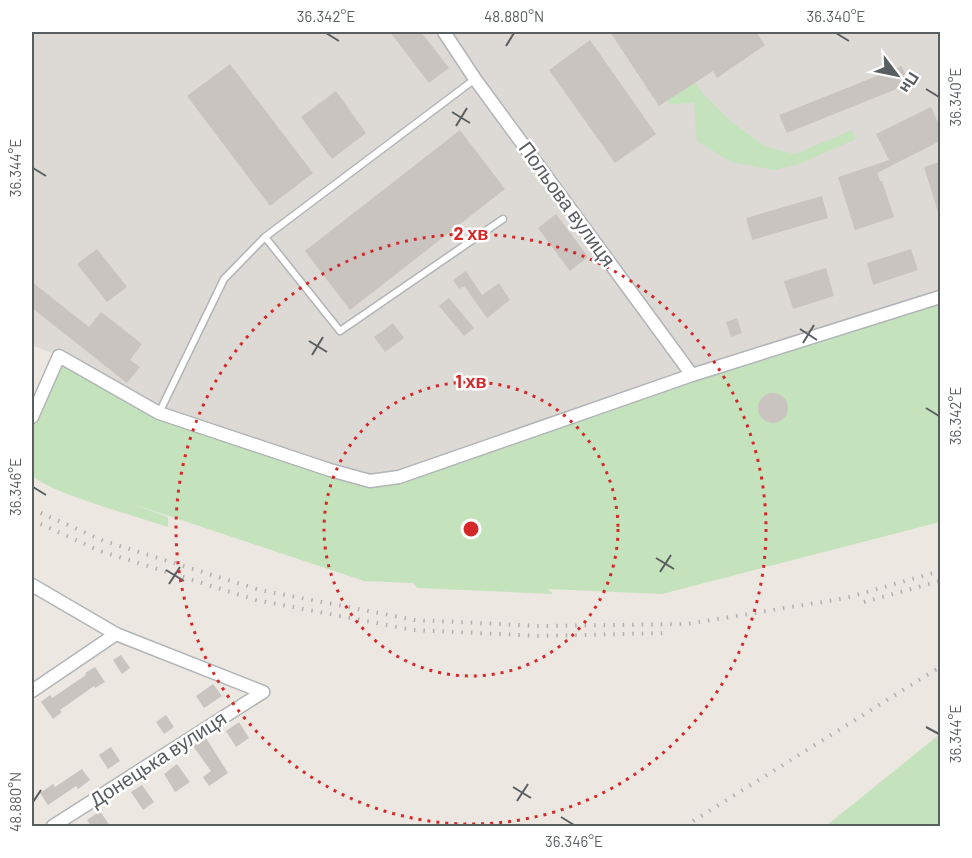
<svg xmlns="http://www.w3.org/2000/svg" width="972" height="858" font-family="Barlow,sans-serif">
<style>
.industrial{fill:#ddd9d5}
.green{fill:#c4e3bd}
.building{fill:#c9c4c0}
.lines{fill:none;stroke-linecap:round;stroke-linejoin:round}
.lane-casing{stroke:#b1b5b8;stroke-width:9}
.street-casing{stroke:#b1b5b8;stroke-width:15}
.lane{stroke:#fff;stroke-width:6}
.street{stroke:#fff;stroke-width:12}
.rail{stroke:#b0b1b1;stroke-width:4;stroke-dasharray:1.5 8;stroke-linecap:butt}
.ticks{fill:none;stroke:#595e61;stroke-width:2}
.ring{fill:none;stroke:#d62828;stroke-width:3;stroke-dasharray:3 6}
.labels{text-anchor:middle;stroke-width:5;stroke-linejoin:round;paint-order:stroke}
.street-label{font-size:20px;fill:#595e61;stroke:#fff}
.centre{fill:#d62828;stroke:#fff;stroke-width:3}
.ring-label{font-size:18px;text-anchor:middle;font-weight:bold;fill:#d62828;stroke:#fff;stroke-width:5;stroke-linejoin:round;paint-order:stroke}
.neatline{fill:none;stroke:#595e61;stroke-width:2}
.ticks-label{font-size:15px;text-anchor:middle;fill:#595e61}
</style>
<rect width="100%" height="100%" fill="#ece7e0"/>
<polygon class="industrial" points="32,32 940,32 940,297 370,481 159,413 59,356 32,345"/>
<g class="green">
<polygon points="636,32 664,32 700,90 730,121 766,147 795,154 852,130 856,139 799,164 774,170 731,162 697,141 694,102 670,105 640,64"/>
<path d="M 940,297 L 940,522 L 662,594 L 548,589 L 553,594 L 417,588 L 413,583 L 364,581 L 133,504 L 168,517 L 168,527 C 142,518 46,492 32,475 L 32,417 L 59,356 L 159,413 L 370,481 Z"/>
<polygon points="940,734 940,826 826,826 935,738"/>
</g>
<g class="building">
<polygon points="390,32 421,32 449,68 429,83"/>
<polygon points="610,32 756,32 765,45 717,78 713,71 659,106"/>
<polygon points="590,40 656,134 615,163 549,70"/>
<polygon points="230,64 313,173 270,206 187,96"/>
<polygon points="902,66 909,84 787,133 779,115"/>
<polygon points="336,91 366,133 332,159 301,117"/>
<polygon points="931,107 940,127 940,141 877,173 880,181 882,181 894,217 855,230 838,177 889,160 876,134"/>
<polygon points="460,130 505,189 350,310 305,251"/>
<polygon points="940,162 940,211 938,212 924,167"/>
<polygon points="822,196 828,218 752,240 746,218"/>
<polygon points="556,214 588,257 570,271 538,228"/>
<polygon points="97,249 127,287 107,302 77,264"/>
<polygon points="911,249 918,270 873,285 867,263"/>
<polygon points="826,268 834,296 793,309 784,281"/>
<polygon points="466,271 482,295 499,283 510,300 487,318 464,286 459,289 453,280"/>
<polygon points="32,282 89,327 101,312 142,344 130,360 140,367 127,383 32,308"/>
<polygon points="449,298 474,328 464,336 439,306"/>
<polygon points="737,318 742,333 731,337 726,322"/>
<polygon points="393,323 404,338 385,352 374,337"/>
<circle cx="773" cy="408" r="15"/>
<polygon points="121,655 130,668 122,674 113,660"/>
<polygon points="95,667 105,682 95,688 94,686 60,710 62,712 53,719 41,702 50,695 52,698 86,675 85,673"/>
<polygon points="213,684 222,696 204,708 196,696"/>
<polygon points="166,715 174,727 164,734 156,722"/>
<polygon points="239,722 249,738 236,747 226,731"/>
<polygon points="206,738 228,773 209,786 203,777 211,771 193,746"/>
<polygon points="111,747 120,761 108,769 99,755"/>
<polygon points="177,764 190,782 175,792 164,774"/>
<polygon points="82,769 90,780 78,789 76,786 48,805 40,793 53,784 55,787"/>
<polygon points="142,785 154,802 143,810 131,792"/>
<polygon points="100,811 110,826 91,826 87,820"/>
</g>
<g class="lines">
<defs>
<g id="lane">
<polyline points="265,237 340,331 503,219"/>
<polyline points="159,413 224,279 265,237 475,79"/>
</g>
<g id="street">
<polyline points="444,32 475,79 692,375"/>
<polyline points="32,417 59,356 159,413 330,470 370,481 399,477 692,375 940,297"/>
<polyline points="32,585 116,634 263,692"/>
<polyline points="32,691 116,634"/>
<polyline points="53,826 263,692"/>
</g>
</defs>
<use href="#lane" class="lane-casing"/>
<use href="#street" class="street-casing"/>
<use href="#lane" class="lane"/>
<use href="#street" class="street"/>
<g class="rail">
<polyline points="32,509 104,541 260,590 415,620 540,626 687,624 846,598 940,571"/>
<polyline points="32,520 100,551 256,600 413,630 541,636 668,633"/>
<polyline points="864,602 940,581"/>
<polyline points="685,826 940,667"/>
</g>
</g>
<path class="ticks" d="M 326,33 L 339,41M 836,33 L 849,41M 506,46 L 514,33M 926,89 L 939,97M 452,112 L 470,123M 456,126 L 467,108M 33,168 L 46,176M 800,329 L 817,340M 309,341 L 327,352M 803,343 L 814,325M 312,355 L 323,337M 926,408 L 939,416M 33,487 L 46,495M 656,558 L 674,569M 166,570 L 184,581M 660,572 L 671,555M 169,584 L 180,567M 926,727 L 939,734M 513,787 L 531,798M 517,801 L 528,784M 33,802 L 41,790M 561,817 L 574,825"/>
<g class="ring">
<circle cx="471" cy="529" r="147"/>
<circle cx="471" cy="529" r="295"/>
</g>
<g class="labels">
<g class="street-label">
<text transform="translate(567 204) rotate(54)" y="7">Польова вулиця</text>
<text transform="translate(158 759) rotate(-33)" y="7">Донецька вулиця</text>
</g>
</g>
<circle cx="471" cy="529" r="9" class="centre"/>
<g class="ring-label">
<text x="471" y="240">2 хв</text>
<text x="471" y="388">1 хв</text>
</g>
<rect width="972" height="858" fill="none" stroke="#ffffff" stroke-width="66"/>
<g transform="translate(897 75) rotate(122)" stroke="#ffffff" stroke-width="4.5" paint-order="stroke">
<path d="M0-4.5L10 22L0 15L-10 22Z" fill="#595e61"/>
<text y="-9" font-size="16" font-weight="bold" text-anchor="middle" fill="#595e61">Пн</text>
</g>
<rect x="33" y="33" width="906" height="792" class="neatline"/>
<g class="ticks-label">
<text x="326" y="22">36.342°E</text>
<text x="514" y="22">48.880°N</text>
<text x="836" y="22">36.340°E</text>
<text transform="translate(956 97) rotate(-90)" y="5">36.340°E</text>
<text transform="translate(16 168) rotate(-90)" y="5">36.344°E</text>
<text transform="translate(956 416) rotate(-90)" y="5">36.342°E</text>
<text transform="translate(16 487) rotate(-90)" y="5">36.346°E</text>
<text transform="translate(956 734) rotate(-90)" y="5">36.344°E</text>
<text transform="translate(16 802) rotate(-90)" y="5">48.880°N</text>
<text x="574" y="847">36.346°E</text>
</g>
</svg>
